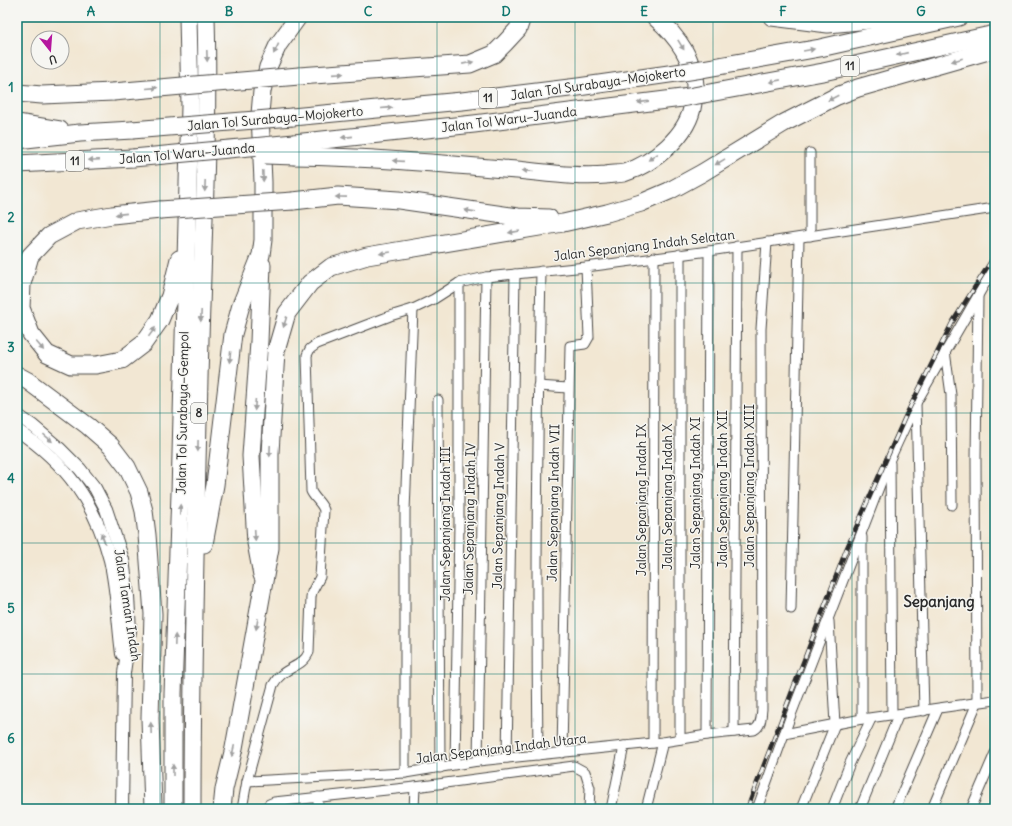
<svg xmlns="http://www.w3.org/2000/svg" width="1012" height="826" font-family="Delius,sans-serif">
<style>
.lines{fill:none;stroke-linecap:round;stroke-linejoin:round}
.minor-casing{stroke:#494744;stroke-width:11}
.tertiary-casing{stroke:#494744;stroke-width:14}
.motorway-casing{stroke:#494744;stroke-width:19}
.minor{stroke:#fff;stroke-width:9}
.tertiary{stroke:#fff;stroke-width:12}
.motorway{stroke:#fff;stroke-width:17}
.rail-casing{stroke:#2b2b2b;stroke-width:4.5}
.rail{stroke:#f6f6f2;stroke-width:3;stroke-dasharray:9;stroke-linecap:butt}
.motorway-bridge-casing{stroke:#494744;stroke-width:19;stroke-linecap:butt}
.motorway-bridge{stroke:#fff;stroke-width:17}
.oneway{fill:#a0a0a0}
.grid{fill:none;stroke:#0f766e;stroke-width:1;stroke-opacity:0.55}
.labels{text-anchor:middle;stroke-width:3;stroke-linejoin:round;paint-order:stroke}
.shield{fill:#f6f6f2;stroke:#686867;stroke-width:1}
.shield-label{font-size:12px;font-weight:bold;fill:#2b2b2b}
.street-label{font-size:13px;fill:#2b2b2b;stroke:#f6f6f2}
.quarter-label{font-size:15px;font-weight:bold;fill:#2b2b2b;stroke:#f6f6f2}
.neatline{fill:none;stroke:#0f766e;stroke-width:1.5}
.grid-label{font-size:13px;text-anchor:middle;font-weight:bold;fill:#0f766e}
</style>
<rect width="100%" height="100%" fill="#f6f6f2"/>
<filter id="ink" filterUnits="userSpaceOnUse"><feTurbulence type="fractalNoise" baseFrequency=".025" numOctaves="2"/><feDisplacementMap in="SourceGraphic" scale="8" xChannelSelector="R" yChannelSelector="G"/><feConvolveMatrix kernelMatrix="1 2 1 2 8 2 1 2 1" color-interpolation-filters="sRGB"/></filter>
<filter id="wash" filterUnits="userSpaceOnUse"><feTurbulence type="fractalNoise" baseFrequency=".012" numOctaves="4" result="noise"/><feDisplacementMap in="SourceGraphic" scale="16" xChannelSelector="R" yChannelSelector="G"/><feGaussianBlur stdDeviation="0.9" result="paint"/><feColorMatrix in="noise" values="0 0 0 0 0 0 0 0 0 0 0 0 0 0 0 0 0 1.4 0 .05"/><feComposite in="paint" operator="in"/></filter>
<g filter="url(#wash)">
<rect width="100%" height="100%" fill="#f2e7d3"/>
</g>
<g filter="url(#ink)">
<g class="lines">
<defs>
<g id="minor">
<polyline points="810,153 810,236"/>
<polyline points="680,254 680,739"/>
<polyline points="945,351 951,395 952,505"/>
<polyline points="538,386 568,388"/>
<polyline points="438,400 440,768"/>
<polyline points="916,404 924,711"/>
<polyline points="890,463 892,715"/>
<polyline points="862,537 862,719"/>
<polyline points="791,609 799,238"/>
<polyline points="734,732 737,246"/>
<polyline points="784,734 862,719 995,700"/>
<polyline points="707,735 709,251"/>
<polyline points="653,743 654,257"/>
<polyline points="562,753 570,346 585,344 589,337 586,267"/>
<path d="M 538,755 C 536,594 537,432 541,271"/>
<polyline points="507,758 515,274"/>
<polyline points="478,761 486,277"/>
<polyline points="455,764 459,523 459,283"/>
<polyline points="405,773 405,511 413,309"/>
<path d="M 247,781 L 405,773 L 478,761 L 663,742 L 707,735 L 754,730 C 762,726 761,716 762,709 L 761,329 L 767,242"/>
<path d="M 242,809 L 247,781 L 273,685 C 283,666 302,669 309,652 L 311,597 L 312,592 L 320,577 L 324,510 C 321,502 314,498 311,491 L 307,355 L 310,349 L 317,344 L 390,316 L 413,309 L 434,299 L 459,283 L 486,277 L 586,267 L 709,251 L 995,208"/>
<polyline points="266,809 269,804 274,802 415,787 574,766 585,772 590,788 589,809"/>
<polyline points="318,809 318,797"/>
<polyline points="414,809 415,787"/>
<polyline points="611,809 624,746"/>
<polyline points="646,809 663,742"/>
<polyline points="757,809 791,715 890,459 916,403 995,266"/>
<polyline points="801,809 835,724 829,621"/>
<polyline points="832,809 850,763 871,719"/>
<polyline points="860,809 899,714"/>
<polyline points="895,809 938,709"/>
<polyline points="932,809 977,703 976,459 978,296"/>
<polyline points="971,809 995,753"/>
</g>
<g id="tertiary">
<polyline points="17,415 33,426 59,448 80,469 95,488 106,509 123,560 128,596 130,631 124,673 122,809"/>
<path d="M 17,430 C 66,463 95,502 110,560 C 117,590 118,623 122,654"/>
</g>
<g id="motorway">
<polyline points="772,17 828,24 901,17"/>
<polyline points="702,69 820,48 959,17"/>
<polyline points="299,76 470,64 494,54 505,43 518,29 522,17"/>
<polyline points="17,93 42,95 113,92"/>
<polyline points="704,94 823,72 995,34"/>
<polyline points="292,117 462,101 578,87 683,72"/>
<polyline points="17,123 60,130"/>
<polyline points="17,140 80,133 132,130"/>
<polyline points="294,143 474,124 682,98"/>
<path d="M 295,156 C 364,157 434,163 503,169 C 537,171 572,178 606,175 C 611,174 618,174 624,173 C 653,164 689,135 693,103 C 693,98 695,91 695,85 C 693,57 676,35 655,17"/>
<polyline points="17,164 133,158"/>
<polyline points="293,201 338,196 399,200 518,217 549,218"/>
<polyline points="160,210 112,215 77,221 49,236 30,256 22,284 21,308 31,334 47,354 71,365 96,365 122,360 143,344 160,320 170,296 179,259"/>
<polyline points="262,265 259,342 251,456 256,543 262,575"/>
<polyline points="17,375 28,381 88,426 111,446 127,467 139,492 144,511 147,535 153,614 150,718 153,809"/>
<polyline points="204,544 215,485 233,334 241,305 261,255 263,240 263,182 260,114 262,91 268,67 278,45 298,17"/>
<polyline points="173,809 173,694 180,493 190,106 188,17"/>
<path d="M 192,809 C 192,652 196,496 200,339 C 203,232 209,125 206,17"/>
<polyline points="222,809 224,789 234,748 270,548 270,453 276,351 287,313 310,283 331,267 367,256 563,223 607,213 641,203 669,191 702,173 784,123 837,96 858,88 995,49"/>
</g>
</defs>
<use href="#minor" class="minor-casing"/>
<use href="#tertiary" class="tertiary-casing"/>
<use href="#motorway" class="motorway-casing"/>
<use href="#minor" class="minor"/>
<use href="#tertiary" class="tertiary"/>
<use href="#motorway" class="motorway"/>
<defs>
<polyline id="rail" points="747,809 846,550 906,415 952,323 995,255"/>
</defs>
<use href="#rail" class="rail-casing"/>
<use href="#rail" class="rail"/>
<defs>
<g id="motorway-bridge">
<polyline points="683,72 702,69"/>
<polyline points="113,92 299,76"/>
<polyline points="682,98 704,94"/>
<polyline points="132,130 292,117"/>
<polyline points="265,155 295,156"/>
<polyline points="133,158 294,143"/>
<polyline points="160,210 293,201"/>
</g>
</defs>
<use href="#motorway-bridge" class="motorway-bridge-casing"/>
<use href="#motorway-bridge" class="motorway-bridge"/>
</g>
<defs><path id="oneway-solid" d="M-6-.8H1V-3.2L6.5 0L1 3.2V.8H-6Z"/></defs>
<g class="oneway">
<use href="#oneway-solid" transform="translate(681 45) rotate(58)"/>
<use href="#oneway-solid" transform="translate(276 49) rotate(116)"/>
<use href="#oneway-solid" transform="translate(809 50) rotate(-10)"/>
<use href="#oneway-solid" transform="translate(902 54) rotate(167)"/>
<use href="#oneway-solid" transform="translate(207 56) rotate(88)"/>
<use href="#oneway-solid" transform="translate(957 60) rotate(164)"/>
<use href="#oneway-solid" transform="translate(468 63) rotate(-11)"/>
<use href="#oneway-solid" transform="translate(338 74) rotate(-4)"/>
<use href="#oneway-solid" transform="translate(775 81) rotate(169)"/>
<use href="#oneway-solid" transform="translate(152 88) rotate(-5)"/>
<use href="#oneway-solid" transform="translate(833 98) rotate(153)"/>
<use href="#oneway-solid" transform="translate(643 102) rotate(173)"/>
<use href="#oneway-solid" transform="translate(387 108) rotate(-5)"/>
<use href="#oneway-solid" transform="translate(347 137) rotate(174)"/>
<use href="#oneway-solid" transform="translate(653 157) rotate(146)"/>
<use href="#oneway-solid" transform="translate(94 160) rotate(177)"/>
<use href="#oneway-solid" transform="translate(398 161) rotate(-176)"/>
<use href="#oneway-solid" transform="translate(720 162) rotate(149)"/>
<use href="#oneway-solid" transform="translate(528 171) rotate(-175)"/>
<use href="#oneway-solid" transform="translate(263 176) rotate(88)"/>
<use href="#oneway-solid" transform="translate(205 186) rotate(92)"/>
<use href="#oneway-solid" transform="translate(341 197) rotate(-179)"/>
<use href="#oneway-solid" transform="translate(470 211) rotate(-172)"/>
<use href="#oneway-solid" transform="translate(121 214) rotate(174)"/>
<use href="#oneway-solid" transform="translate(514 232) rotate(171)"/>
<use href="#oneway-solid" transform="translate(385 253) rotate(171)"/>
<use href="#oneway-solid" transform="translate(201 316) rotate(92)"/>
<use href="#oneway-solid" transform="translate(285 322) rotate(107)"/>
<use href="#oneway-solid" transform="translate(152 332) rotate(-54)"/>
<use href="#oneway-solid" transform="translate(40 346) rotate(50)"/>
<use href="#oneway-solid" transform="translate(230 357) rotate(97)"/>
<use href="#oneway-solid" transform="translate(255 405) rotate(94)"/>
<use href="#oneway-solid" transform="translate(48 438) rotate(40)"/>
<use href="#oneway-solid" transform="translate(198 446) rotate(91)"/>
<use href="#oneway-solid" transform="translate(270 451) rotate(92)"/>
<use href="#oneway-solid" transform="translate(180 510) rotate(-88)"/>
<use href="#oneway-solid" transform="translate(255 535) rotate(87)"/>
<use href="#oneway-solid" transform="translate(103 538) rotate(-111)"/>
<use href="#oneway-solid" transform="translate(257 624) rotate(100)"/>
<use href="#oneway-solid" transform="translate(175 640) rotate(-88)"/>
<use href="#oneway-solid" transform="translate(151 728) rotate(-92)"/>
<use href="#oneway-solid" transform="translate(233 751) rotate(103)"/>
<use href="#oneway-solid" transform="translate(173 770) rotate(-90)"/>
</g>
</g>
<path class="grid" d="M 160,17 L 160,809M 299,17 L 299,809M 437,17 L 437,809M 575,17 L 575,809M 713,17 L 713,809M 852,17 L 852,809M 17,152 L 995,152M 17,283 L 995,283M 17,413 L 995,413M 17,543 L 995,543M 17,674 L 995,674"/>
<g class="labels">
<g class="shield">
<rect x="841" y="56" width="18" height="20" rx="3"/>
<rect x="479" y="88" width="18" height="20" rx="3"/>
<rect x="66" y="151" width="18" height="20" rx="3"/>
<rect x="191" y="403" width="16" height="20" rx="3"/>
</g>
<g class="shield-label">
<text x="850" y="70">11</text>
<text x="488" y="102">11</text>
<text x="75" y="165">11</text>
<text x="199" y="417">8</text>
</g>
<g class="street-label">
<text transform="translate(598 83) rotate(-8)" y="5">Jalan Tol Surabaya–Mojokerto</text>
<text transform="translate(275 118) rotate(-5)" y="5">Jalan Tol Surabaya–Mojokerto</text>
<text transform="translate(509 119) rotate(-7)" y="5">Jalan Tol Waru–Juanda</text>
<text transform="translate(187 153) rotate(-5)" y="5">Jalan Tol Waru–Juanda</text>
<text transform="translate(644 245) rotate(-7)" y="5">Jalan Sepanjang Indah Selatan</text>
<text transform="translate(182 413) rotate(-89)" y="5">Jalan Tol Surabaya–Gempol</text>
<text transform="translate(749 486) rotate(-90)" y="5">Jalan Sepanjang Indah XIII</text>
<text transform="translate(722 489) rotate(-90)" y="5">Jalan Sepanjang Indah XII</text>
<text transform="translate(695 493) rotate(-90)" y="5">Jalan Sepanjang Indah XI</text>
<text transform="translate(667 497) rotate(-90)" y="5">Jalan Sepanjang Indah X</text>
<text transform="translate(641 500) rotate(-90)" y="5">Jalan Sepanjang Indah IX</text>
<text transform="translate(553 503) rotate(-89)" y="5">Jalan Sepanjang Indah VII</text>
<text transform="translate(498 516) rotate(-89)" y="5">Jalan Sepanjang Indah V</text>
<text transform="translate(469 519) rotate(-89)" y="5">Jalan Sepanjang Indah IV</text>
<text transform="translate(445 524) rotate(-90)" y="5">Jalan Sepanjang Indah III</text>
<text transform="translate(128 605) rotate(81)" y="5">Jalan Taman Indah</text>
<text transform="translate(501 748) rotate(-7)" y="5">Jalan Sepanjang Indah Utara</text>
</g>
<g class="quarter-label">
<text x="939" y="607">Sepanjang</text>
</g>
</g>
<rect width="1012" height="826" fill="none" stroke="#f6f6f2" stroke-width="44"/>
<g transform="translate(50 50) rotate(163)"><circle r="19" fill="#f6f6f2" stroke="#a5a5a2"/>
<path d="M0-3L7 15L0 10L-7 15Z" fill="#b5179e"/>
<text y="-6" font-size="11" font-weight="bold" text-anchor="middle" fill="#2b2b2b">U</text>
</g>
<rect x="22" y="22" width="968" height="782" class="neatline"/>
<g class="grid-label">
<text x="91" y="16">A</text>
<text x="229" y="16">B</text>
<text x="368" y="16">C</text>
<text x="506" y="16">D</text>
<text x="644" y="16">E</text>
<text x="783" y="16">F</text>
<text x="921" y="16">G</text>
<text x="11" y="92">1</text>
<text x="11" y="222">2</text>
<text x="11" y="352">3</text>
<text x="11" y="483">4</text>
<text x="11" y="613">5</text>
<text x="11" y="743">6</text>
</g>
</svg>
